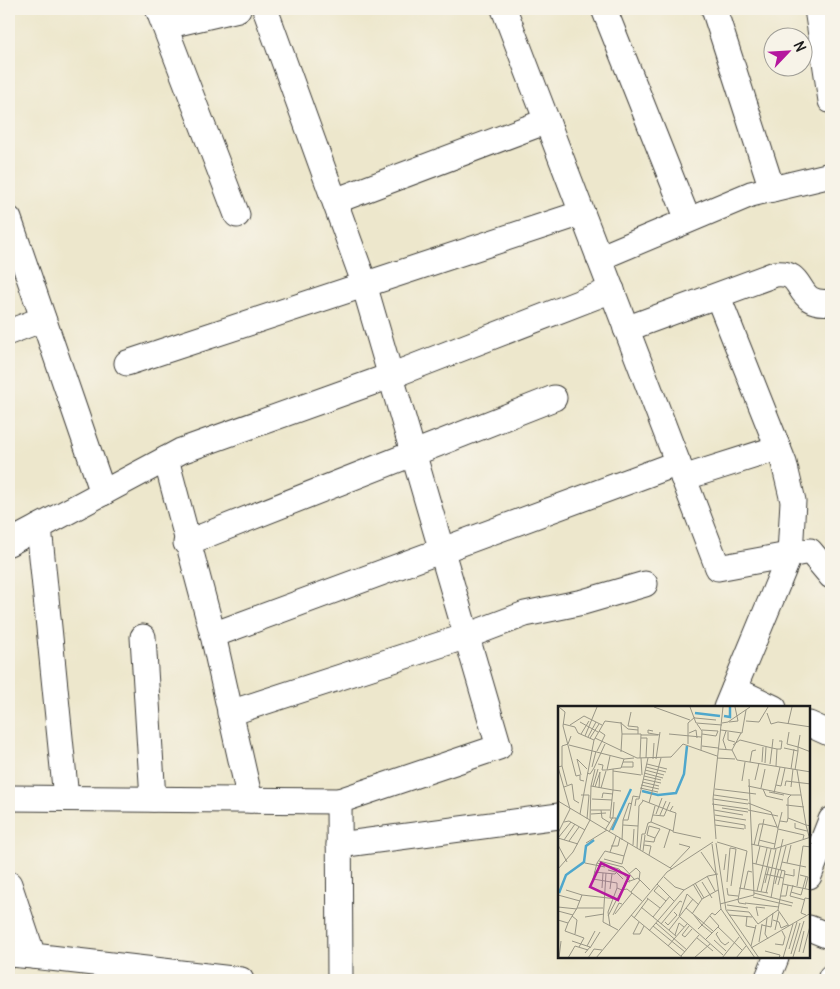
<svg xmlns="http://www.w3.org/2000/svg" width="840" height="989" font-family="Delius,sans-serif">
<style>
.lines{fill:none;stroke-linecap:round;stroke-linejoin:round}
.street-casing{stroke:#3b3a36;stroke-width:27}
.street{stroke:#fff;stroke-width:25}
.inset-river{fill:none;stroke:#4fa7cc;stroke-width:2.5}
.inset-road{fill:none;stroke:#999686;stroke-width:1}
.view{fill:#b5179e;fill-opacity:0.15;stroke:#b5179e;stroke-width:2.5}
.inset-edge{fill:none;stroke:#1c1c1c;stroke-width:2.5}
</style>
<rect width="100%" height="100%" fill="#f7f3e8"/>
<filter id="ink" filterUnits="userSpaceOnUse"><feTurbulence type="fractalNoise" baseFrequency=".02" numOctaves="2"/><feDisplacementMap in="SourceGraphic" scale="10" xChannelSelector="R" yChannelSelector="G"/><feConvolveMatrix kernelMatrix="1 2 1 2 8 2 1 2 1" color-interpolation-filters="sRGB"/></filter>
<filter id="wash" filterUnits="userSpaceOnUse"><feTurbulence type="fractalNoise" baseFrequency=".0096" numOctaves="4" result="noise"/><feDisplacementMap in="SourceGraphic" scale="20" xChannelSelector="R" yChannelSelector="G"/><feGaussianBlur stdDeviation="1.12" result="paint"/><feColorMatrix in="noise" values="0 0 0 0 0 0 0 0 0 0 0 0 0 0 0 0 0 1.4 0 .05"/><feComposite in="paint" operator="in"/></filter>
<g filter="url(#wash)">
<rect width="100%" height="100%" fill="#ede7cc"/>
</g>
<g filter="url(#ink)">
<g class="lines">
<defs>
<g id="street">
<polyline points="158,9 237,215"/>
<polyline points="265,9 361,274 499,747 339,801 340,980"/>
<polyline points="504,9 718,568 810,551 831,576"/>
<polyline points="604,9 688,220"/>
<polyline points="714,9 772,189"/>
<polyline points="817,9 831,101"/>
<polyline points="165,26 238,9"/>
<polyline points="335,201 547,121"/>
<polyline points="9,219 103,493"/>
<polyline points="599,258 751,194 831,175"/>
<polyline points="718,297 784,463 793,501 790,554 726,708"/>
<path d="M 626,329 L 775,274 C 808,270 792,307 831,302"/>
<polyline points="9,332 43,319"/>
<polyline points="127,363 582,213"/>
<polyline points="166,459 213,635 250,800"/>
<polyline points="683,478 778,448"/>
<polyline points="39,527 66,798"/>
<polyline points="9,543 181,451 393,375 612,290"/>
<polyline points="186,543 554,398"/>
<polyline points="213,635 678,463"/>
<polyline points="143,637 153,799"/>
<polyline points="734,689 774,708"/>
<polyline points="230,713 467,636 525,614 583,602 645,584"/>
<polyline points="809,724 831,734"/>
<polyline points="9,798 339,801"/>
<polyline points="339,845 559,816"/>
<polyline points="809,876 831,820"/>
<polyline points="9,884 33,956 241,980"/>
<polyline points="809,928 831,937"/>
<polyline points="9,954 33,956"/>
<polyline points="767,980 776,958"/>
<polyline points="830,980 831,977"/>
</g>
</defs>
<use href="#street" class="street-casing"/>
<use href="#street" class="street"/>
</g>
</g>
<g transform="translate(558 706)">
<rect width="252" height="252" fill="#ede7cc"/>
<path class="inset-river" d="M 137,7 L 162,10M 166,10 L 172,11 L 172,1M 84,85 L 100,89 L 118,87 L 126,68 L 129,40M 54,124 L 73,83M 1,187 L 8,169 L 26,156 L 28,140 L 36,134"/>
<path class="inset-road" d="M 1,1 L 7,6 L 5,20 L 18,70 L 22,69 L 22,74 L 26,75M 96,1 L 132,14M 132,1 L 138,17 L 164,19M 73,6 L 70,20 L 80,21 L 80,24M 209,7 L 213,18 L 220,16 L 253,21M 137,12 L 158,14M 188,15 L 201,16 L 210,1M 22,16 L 40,26M 63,16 L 64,28 L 80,28M 171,16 L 180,15 L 177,1M 164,17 L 170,16 L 192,1M 5,18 L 17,21 L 20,27 L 36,34M 139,18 L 144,25 L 143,44M 230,18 L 234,1M 12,19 L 26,10 L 44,19M 144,24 L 160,25M 163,24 L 184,27 L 188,4M 95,25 L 90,24 L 90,27 L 102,29M 168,25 L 165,34 L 168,43M 170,26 L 170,34 L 177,36M 231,26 L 229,38 L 240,41 L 240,45M 131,27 L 138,24 L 139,32M 23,28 L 31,15M 111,28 L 143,31M 144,28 L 158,30 L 160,25M 83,29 L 100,29M 242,29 L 240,41 L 253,46M 27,30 L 39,1M 30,31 L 38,16M 32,32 L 41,18M 37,32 L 79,52 L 113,51 L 125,38 L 159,50M 83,32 L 89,32 L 88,52M 215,33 L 214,42 L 219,43 L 218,60M 130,38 L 130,17 L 137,11M 11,39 L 66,53M 175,39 L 182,34 L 214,42 L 212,58M 144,40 L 160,42M 226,42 L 240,45 L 237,64M 161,43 L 174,44 L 179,54 L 253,66M 219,43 L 223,43 L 224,35 L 221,35M 174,44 L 183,27M 39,45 L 47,29 L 41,25M 63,46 L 64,28M 52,50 L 49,64 L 55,63M 83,52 L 84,69M 159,52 L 177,53M 95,53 L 96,37M 98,53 L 102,26M 192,56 L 194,45 L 198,44M 204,56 L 205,41M 207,57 L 208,41M 40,58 L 45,59 L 44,64 L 49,64M 89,58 L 109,63M 4,60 L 9,79M 0,61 L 4,60 L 4,40 L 10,38 L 13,30M 34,61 L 38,45M 63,61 L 75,61 L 75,56 L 65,56M 88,61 L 108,66M 233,63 L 236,43M 87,64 L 106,69M 55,65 L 83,69M 29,67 L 32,68 L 36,62 L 47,38M 86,67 L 105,72M 23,69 L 19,53 L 29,63M 86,70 L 103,74M 85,73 L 103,77M 197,74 L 201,57M 184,75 L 187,56M 84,76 L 101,80M 83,79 L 101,83M 218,79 L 223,80 L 227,62M 33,80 L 37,63M 35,80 L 40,63M 190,80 L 233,89M 227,80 L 228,75 L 253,78M 6,81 L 14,78 L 16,94 L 21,97M 37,81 L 42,66 L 41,82M 233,81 L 235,63M 43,82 L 48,65M 82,82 L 100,86M 203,82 L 207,63M 157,83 L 198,88M 205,83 L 208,90 L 225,94M 63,85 L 55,84 L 55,63 L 63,62 L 66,53 L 76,52M 211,86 L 226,89M 216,87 L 222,61M 23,89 L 31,89 L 29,113M 156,89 L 190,94M 44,92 L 45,87 L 55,88M 34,93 L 54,94M 155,93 L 190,98M 84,94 L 112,105 L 115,100M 0,95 L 114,163M 91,97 L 103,52M 190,97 L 213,106 L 220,123 L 216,143M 154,98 L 190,103M 228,99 L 246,101M 77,100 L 78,93 L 81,93 L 90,52M 97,100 L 93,116 L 115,125M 164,102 L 190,106M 33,104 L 52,104M 43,104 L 44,112 L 52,117M 156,104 L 185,109M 190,104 L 220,110M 112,105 L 118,107 L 115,126 L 143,132M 22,108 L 36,34 L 47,15 L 63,17 L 70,23 L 80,24 L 80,28 L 83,28 L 82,52M 33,108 L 48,107M 98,108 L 104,92M 95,109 L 106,110 L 112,96M 102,109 L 108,95M 157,109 L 188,114M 230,112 L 230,92 L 233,89 L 243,89M 65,114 L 71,97 L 74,98M 157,114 L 187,119 L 187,123M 222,115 L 229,116 L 230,112 L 248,119 L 239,64M 6,116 L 11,115 L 27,124M 237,117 L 237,122 L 249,125M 65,119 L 80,120M 157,119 L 186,123M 253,120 L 248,119 L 253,138M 220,122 L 224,106M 220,123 L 246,129 L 245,133M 47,124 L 55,111 L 56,96M 0,127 L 12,103 L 0,61M 0,132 L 20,138M 0,132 L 13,116M 158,133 L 155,93 L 165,1M 6,134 L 17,118M 64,134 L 65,114 L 70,114 L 75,90 L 81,91M 201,134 L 217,138M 11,135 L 21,121M 87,135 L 96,136 L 97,132 L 89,129 L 91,120 L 102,123 L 97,132M 159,136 L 189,145M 28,137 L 49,124M 70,137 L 66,150 L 47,145 L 39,157 L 61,163 L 72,175 L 80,172 L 92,184M 158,137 L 168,204 L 201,252M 154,138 L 163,203 L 197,252M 193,138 L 216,143 L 253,131M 0,139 L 9,156M 75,139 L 76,123M 86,139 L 93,140 L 91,149M 196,139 L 201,118 L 205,118 L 206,113M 53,140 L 60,140 L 62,132M 200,140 L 205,118 L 219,121M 79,142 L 81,100 L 85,95M 106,142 L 112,123M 82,144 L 84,128 L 87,128 L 90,117 L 93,116M 85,145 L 87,129M 52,146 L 58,130M 143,146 L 158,168M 46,153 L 64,158 L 66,150M 41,155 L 65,161 L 77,174M 224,156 L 248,161M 27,157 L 47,161M 229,157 L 233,139M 198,158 L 202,140M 209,161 L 213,143M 112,162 L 132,141 L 121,138M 214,162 L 218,143M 0,163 L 15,146 L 32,114 L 33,80 L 55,84 L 52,112 L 58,112 L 51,126M 218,163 L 225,133M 50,164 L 58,166 L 65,173M 166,164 L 168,148M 222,164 L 228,140M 36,166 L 57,168 L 61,164M 48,167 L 45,216 L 60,224M 71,168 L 78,162 L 82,166 L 81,174M 207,168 L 225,172M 226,168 L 236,170 L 236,163M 242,169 L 250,171 L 247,183M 149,170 L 157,185M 106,171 L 117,181 L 126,184M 72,176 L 68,175 L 64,184 L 69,183 L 84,195M 144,176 L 154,192M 169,176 L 172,142 L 178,143 L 173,180M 137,177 L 146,192M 207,177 L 211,161M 99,178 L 116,195M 135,178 L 144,193M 217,178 L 221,163M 225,178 L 253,184M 101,179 L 96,185 L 108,195M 220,179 L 224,164M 235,179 L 232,190 L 247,194M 239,180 L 245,140 L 253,141M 44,182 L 45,167M 169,182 L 170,189 L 180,190M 181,182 L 210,187M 52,183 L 54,168M 186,183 L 190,165 L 194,166M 8,184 L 24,189 L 19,202 L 45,202M 199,185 L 209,142M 73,186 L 82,174M 203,186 L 209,161M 233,186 L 243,189 L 248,171M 196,187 L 235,197M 208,187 L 214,162M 129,188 L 141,199M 0,189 L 22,195M 24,189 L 59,193 L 64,184 L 59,182 L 59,177 L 35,173 L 39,157M 223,190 L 228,190 L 230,179M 195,191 L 234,200M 89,192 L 102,202M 213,192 L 218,163M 187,197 L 221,201M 162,198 L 196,189 L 191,73M 188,198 L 181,197 L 180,194 L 189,145M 169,199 L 190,202M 0,201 L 19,203M 83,201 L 118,230M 128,202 L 155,225M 169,204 L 191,206 L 200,218 L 220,204 L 227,165 L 194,157M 220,204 L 231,220M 0,205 L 15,209M 57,208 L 74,187M 134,208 L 144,193 L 160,184M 55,209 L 61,197 L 64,198M 73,209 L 125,252M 136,209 L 144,219 L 140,223M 171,209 L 194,211M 248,209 L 243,207 L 247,192 L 253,193M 14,210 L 19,214 L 17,228M 50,210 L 59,193M 121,210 L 129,188M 189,210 L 188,220 L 198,222M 200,210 L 198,201 L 207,202M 27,211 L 46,208M 95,211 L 112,190M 122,211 L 165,249M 76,212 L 90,193M 209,212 L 207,228 L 210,233M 0,214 L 10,217 L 19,202M 215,214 L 221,216 L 223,222 L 230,219M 81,216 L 75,228 L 82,228 L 86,220M 107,216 L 110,219 L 119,209 L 116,206M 10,217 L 7,225 L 26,232 L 21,241M 98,217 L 129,244M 103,218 L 122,195 L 124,196M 204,219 L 213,221 L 215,207M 52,220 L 50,206 L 59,182M 95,220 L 127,246M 131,220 L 124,229 L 127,231 L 134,223M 160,221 L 184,244M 111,224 L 135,193M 217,224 L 221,206M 91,225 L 126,184 L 150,170 L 160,168M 160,226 L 158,228 L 163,236 L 167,239 L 171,236M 154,227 L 144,219 L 154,207 L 157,209 L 163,203M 117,229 L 121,217 L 126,221M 139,232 L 155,245M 147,234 L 161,220 L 152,210M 156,234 L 168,245M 14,235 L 32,241 L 27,247M 201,236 L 204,218M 217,238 L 225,239 L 227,231 L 224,225M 29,240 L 37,225M 110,240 L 129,218M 193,240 L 198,219M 32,242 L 42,226M 193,242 L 253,207M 231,243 L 239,216M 207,245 L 222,249 L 221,252M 241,246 L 246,225M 245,247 L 252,220M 233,248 L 242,217M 123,250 L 141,229M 235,251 L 246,215M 1,252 L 3,235M 10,252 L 17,240 L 30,244M 30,252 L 36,243 L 44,244M 38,252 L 109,166 L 155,136M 136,252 L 152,238M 164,252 L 181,231M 178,252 L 188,240M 225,252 L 235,218"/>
<path class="view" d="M 43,157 L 71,170 L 60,194 L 32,181 Z"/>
<rect width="252" height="252" class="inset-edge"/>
</g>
<rect width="840" height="989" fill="none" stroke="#f7f3e8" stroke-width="30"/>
<g transform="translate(788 52) rotate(65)"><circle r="24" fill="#f7f3e8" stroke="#9f9d96"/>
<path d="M0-4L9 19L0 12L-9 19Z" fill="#b5179e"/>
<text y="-8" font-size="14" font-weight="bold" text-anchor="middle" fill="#1c1c1c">N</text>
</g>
</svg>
